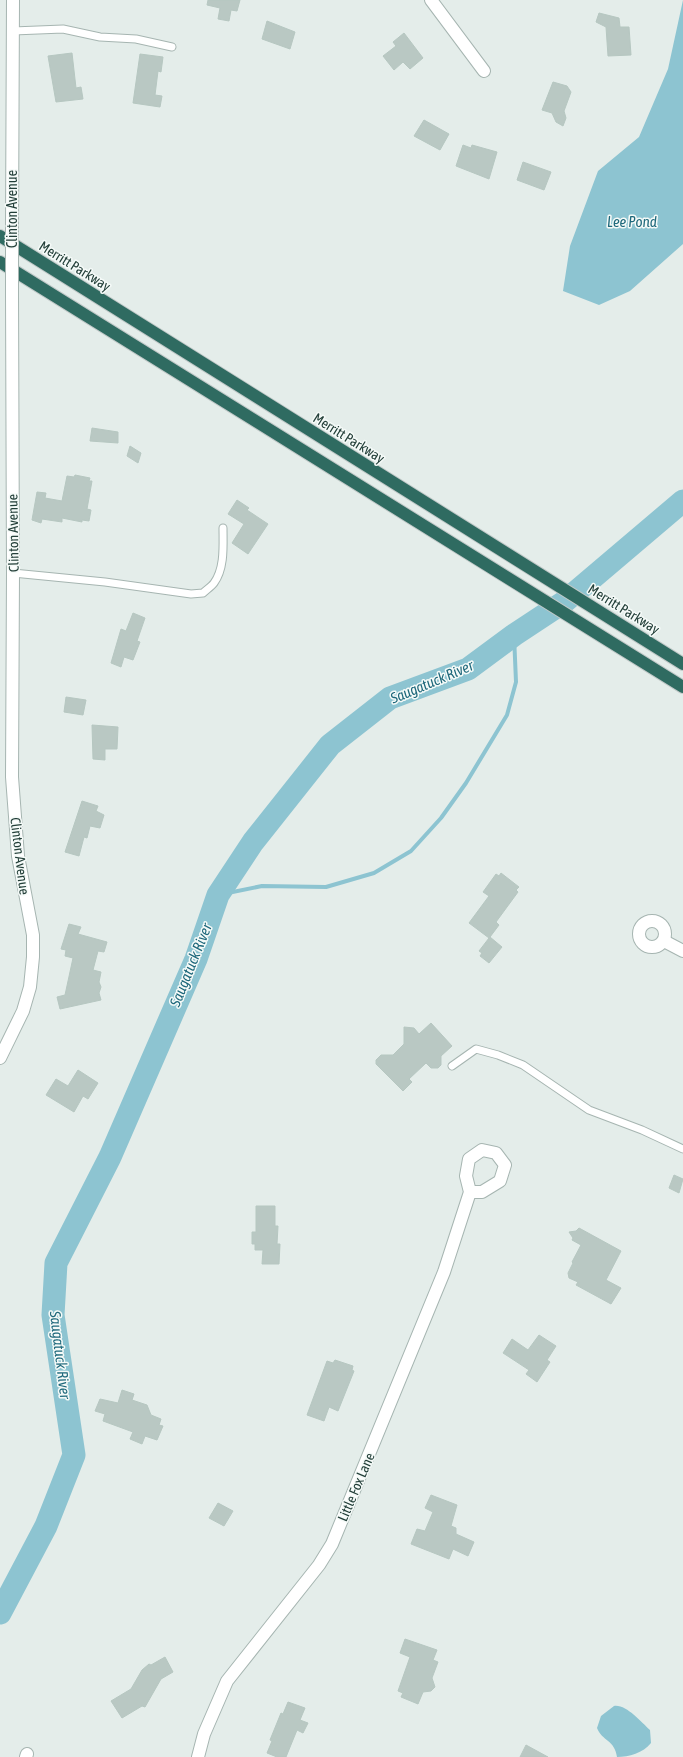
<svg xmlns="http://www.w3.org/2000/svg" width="683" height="1757" font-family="'Asap Condensed',sans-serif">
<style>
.water{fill:#8dc4d1}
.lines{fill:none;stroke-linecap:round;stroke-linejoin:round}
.stream{stroke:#8dc4d1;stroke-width:4}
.river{stroke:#8dc4d1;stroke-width:23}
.building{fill:#b9c8c3;stroke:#b6c7c1}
.lane-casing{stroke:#a6b5b1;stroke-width:9}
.street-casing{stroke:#a6b5b1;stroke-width:14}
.highway-casing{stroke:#c1c9c8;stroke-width:14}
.lane{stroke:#fff;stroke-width:7}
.street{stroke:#fff;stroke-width:12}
.highway{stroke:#2f6b61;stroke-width:12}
.street-bridge-casing{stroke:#a6b5b1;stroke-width:14;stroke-linecap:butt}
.street-bridge{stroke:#fff;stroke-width:12}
.labels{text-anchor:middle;stroke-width:3;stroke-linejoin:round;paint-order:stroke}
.street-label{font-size:14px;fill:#233f39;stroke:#f5faf8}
.water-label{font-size:15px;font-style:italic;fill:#1e687b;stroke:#f5faf8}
</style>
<rect width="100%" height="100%" fill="#e4edea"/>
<g class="water">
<polygon points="683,0 683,244 630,291 599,305 563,291 570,246 598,171 639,137 668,69"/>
<path d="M 614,1706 C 626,1704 641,1722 650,1730 L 651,1743 C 643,1753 629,1757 617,1757 C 615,1740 602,1741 597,1728 L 601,1716 Z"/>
</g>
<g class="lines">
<polyline class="stream" points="218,895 262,886 326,887 374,873 411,851 441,818 466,783 507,715 516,682 514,635"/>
<polyline class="river" points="0,1613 46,1526 74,1455 53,1315 56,1263 110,1157 196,959 218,895 253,842 330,745 390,698 468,669 514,635 564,602 683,501"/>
</g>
<g class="building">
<polygon points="208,0 240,0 237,11 231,10 229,21 218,19 220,8 207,5"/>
<polygon points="599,13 619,18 620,27 629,27 631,55 608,56 606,27 596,22"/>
<polygon points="267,21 295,32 290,49 262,39"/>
<polygon points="404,33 423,58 410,69 403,62 394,70 383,56 396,46 393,42"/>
<polygon points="72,53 76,88 81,87 83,99 56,102 48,56"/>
<polygon points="140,54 163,57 161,72 158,71 155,95 162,96 160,107 133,103"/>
<polygon points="553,82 567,86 571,92 564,111 566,118 563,126 556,122 552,113 542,110"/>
<polygon points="424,120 449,134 440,150 414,136"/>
<polygon points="463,145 471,148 472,145 497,152 489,179 456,166"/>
<polygon points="523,162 551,172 544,190 517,180"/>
<polygon points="92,428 118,432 118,443 90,441"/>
<polygon points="130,446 141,453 138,463 127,456"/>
<polygon points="75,475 90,478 89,481 92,481 87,509 91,510 89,521 82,520 82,522 62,518 62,522 42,519 41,523 32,520 37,492 46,493 45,498 62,501 67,476 74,477"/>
<polygon points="237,500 249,508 247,510 268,524 248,554 232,543 244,524 228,514"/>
<polygon points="133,613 145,618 137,641 140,642 133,660 124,657 121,667 111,663 121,629 126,631"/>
<polygon points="66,697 86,700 83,715 64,712"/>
<polygon points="92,725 118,727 117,749 105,749 105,760 93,759"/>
<polygon points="82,801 98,806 96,811 104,815 100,828 90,826 87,838 84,837 79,856 65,852"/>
<polygon points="501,873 519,887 516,890 518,892 496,922 499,925 490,937 502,947 489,963 480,956 482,953 479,951 489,938 469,923 489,896 483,892 496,874 499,876"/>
<polygon points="69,924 81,927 78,934 107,942 104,952 98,951 93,970 101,972 99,982 101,987 99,993 101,1000 60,1009 57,997 65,995 73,958 65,956 66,950 61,949"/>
<polygon points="431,1023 452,1046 441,1056 441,1065 438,1068 431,1068 426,1063 409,1079 412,1082 403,1091 376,1064 376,1060 381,1055 393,1055 404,1044 404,1027 414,1028 419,1034"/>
<polygon points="78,1070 98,1083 88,1099 83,1096 74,1112 46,1095 56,1079 68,1086"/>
<polygon points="674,1175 683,1179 679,1193 669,1188"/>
<polygon points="256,1206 275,1206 275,1226 278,1226 277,1244 280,1244 279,1264 262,1264 263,1250 255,1250 255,1244 252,1244 252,1232 256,1232"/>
<polygon points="579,1228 621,1251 606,1280 621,1288 611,1304 576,1285 578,1282 569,1278 568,1273 573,1263 572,1262 581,1245 572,1240 573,1238 569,1232 576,1231"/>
<polygon points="539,1335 556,1346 547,1360 550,1362 537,1382 526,1374 529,1370 503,1353 512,1339 528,1350"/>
<polygon points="335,1360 353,1366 352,1370 354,1371 338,1411 329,1407 324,1421 307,1415 327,1361 333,1363"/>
<polygon points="122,1390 134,1394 132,1400 147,1405 151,1415 161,1419 159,1425 163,1426 157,1440 145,1436 142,1444 130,1439 133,1432 103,1421 105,1414 95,1411 100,1399 118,1403"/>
<polygon points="431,1495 457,1505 451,1526 456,1528 456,1534 474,1542 468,1556 453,1549 449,1559 411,1544 417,1529 425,1531 433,1512 425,1508"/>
<polygon points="218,1503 233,1511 224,1526 209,1518"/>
<polygon points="405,1639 437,1650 433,1660 438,1662 432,1678 435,1687 431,1691 423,1692 418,1704 401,1697 403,1693 398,1691 410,1657 400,1653"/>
<polygon points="165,1657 173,1672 161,1679 145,1707 142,1706 122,1718 111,1701 131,1689 142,1670 149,1664 151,1665"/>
<polygon points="288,1702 305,1708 300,1720 308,1723 303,1733 297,1730 286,1757 277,1757 267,1753 272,1741 270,1740 281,1713 283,1714"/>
<polygon points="526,1745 548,1757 520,1757"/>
</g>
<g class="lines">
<defs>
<g id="lane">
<polyline points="13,31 63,29 100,37 136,39 172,47"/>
<path d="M 13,573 L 105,582 L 191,594 L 203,593 C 206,590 211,587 214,583 C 225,568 223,545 223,528"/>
<polyline points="452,1066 476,1049 498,1055 523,1065 589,1110 642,1130 683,1149"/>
</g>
<g id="street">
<polyline points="431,0 484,71"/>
<polyline points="12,228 13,0"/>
<circle cx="652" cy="934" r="13"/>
<polyline points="664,941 683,951"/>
<polyline points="0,1058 23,1011 30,987 33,957 33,935 18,856 12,777 13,573 12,294"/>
<polyline points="26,1757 27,1754"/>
<polyline points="198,1757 204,1734 227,1681 319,1565 332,1544 444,1272 470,1192 466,1176 469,1159 482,1150 496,1153 505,1165 500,1181 482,1192 470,1192"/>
</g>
<g id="highway">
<polyline points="0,236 683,664"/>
<polyline points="0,262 683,687"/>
</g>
</defs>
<use href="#lane" class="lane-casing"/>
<use href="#street" class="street-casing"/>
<use href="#highway" class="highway-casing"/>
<use href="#lane" class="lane"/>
<use href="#street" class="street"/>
<use href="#highway" class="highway"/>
<defs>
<polyline id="street-bridge" points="12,294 12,228"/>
</defs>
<use href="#street-bridge" class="street-bridge-casing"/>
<use href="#street-bridge" class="street-bridge"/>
</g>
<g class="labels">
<g class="street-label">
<text transform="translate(12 209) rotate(-90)" y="5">Clinton Avenue</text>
<text transform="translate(75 266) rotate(32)" y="5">Merritt Parkway</text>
<text transform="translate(349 438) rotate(32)" y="5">Merritt Parkway</text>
<text transform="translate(13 533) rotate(-91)" y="5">Clinton Avenue</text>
<text transform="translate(624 609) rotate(32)" y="5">Merritt Parkway</text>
<text transform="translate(20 856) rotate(83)" y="5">Clinton Avenue</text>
<text transform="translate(356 1487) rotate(-67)" y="5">Little Fox Lane</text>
</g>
<g class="water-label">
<text x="632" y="227">Lee Pond</text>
<text transform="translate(432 682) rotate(-23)" y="5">Saugatuck River</text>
<text transform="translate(191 965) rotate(-68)" y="5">Saugatuck River</text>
<text transform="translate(60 1355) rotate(83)" y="5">Saugatuck River</text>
</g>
</g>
</svg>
